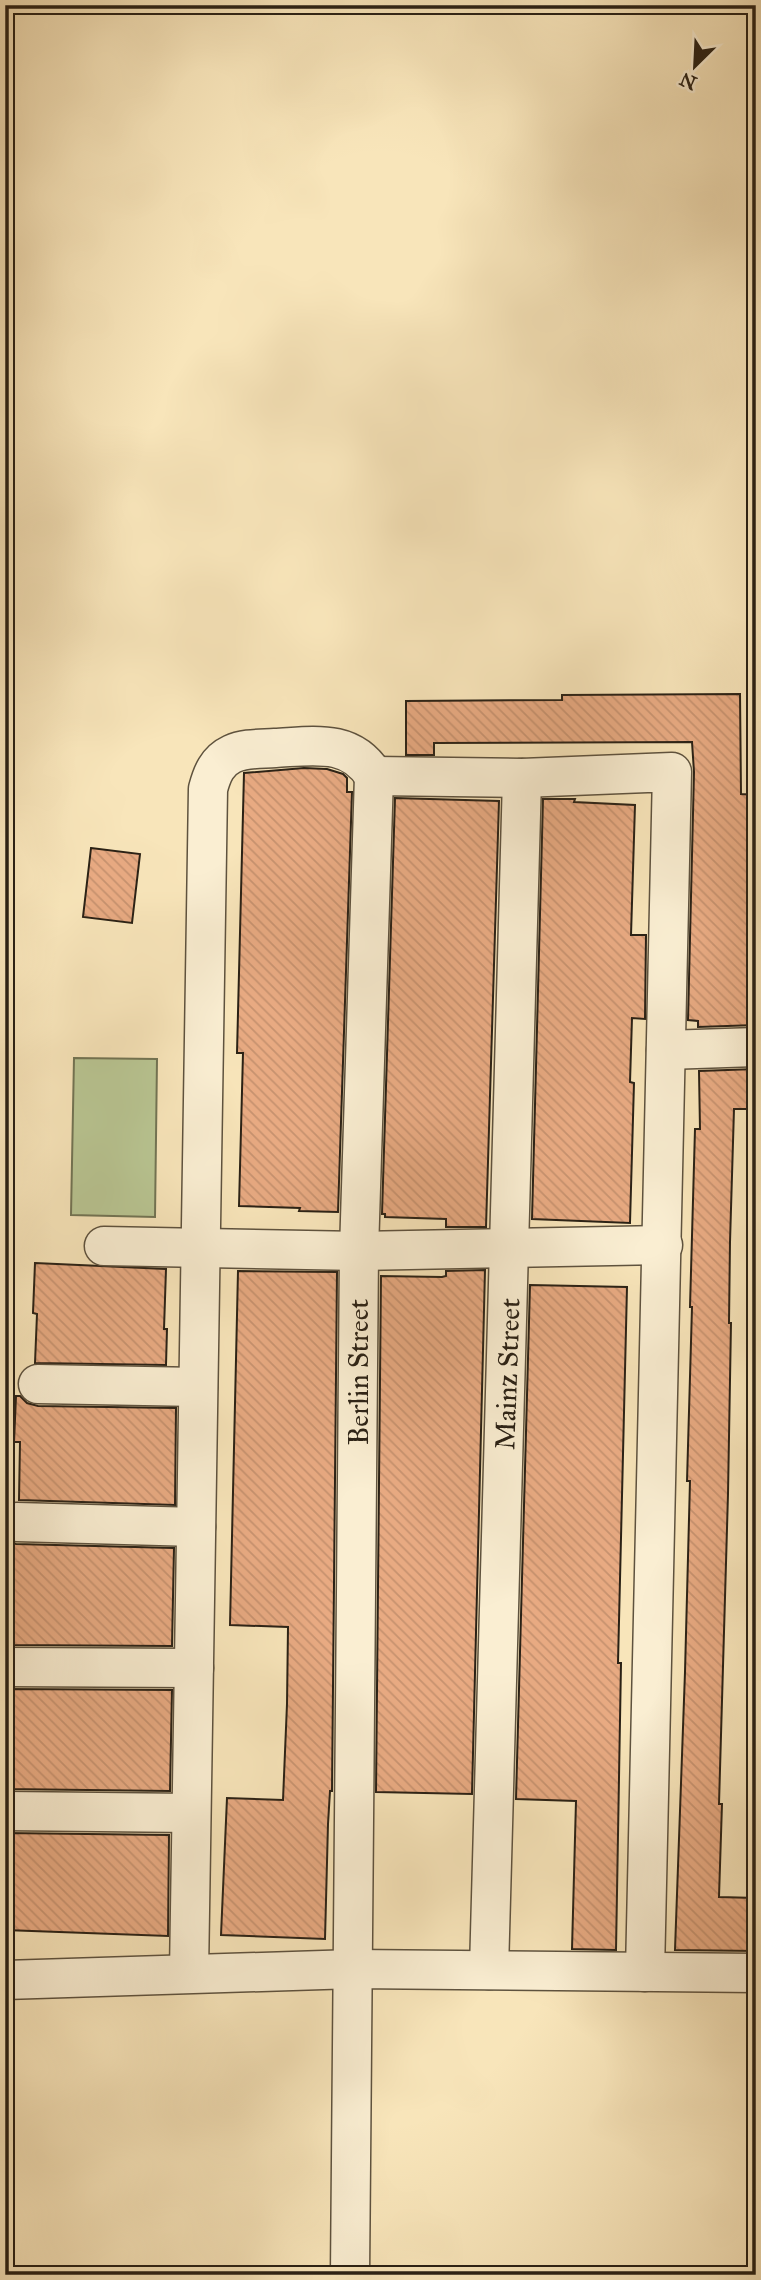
<svg xmlns="http://www.w3.org/2000/svg" width="761" height="2280" font-family="'IM FELL Great Primer',serif">
<style>
.garden{fill:#b9c693;stroke:#727454;stroke-width:2}
.building{fill:url(#building-back-hatch);stroke:#2a2115;stroke-width:2}
.lines{fill:none;stroke-linecap:round;stroke-linejoin:round}
.minor-casing{stroke:#5e523e;stroke-width:41}
.minor{stroke:#faeed2;stroke-width:38}
.labels{text-anchor:middle;stroke-width:6;stroke-linejoin:round;paint-order:stroke}
.street-label{font-size:28px;fill:#2a2115;stroke:#faeed2}
</style>
<defs>
<pattern id="building-back-hatch" width="6" height="6" patternUnits="userSpaceOnUse" patternTransform="scale(1.75)"><rect width="6" height="6" fill="#e8aa82"/><path d="M-1 5l2 2M0 0l6 6M5-1l2 2" fill="none" stroke="#c7926f"/></pattern>
</defs>
<rect width="100%" height="100%" fill="#f8e5ba"/>
<filter id="stains"><feTurbulence type="fractalNoise" baseFrequency=".00286" numOctaves="4"/><feColorMatrix values="0 0 0 0 .2 0 0 0 0 .09 0 0 0 0 .02 0 0 0 .5 -.17"/></filter>
<radialGradient id="worn" r=".72"><stop offset=".6" stop-color="#630" stop-opacity="0"/><stop offset="1" stop-color="#630" stop-opacity=".3"/></radialGradient>
<polygon class="garden" points="74,1058 157,1059 155,1217 71,1215"/>
<g class="building">
<polygon points="740,694 741,794 756,795 756,1025 698,1027 698,1021 688,1020 694,772 692,742 434,743 434,755 406,755 406,701 562,700 562,695"/>
<polygon points="304,768 327,769 343,774 347,778 347,792 352,792 338,1212 299,1211 300,1208 239,1206 243,1053 237,1053 244,773"/>
<polygon points="395,798 499,801 486,1227 446,1227 446,1219 385,1217 385,1214 382,1214"/>
<polygon points="543,799 575,799 574,802 635,805 631,935 646,935 645,1019 632,1018 630,1082 634,1083 630,1223 532,1219"/>
<polygon points="91,848 140,854 132,923 83,917"/>
<polygon points="756,1069 756,1109 734,1109 730,1242 729,1323 731,1323 728,1494 719,1804 722,1804 719,1897 756,1898 756,1951 675,1950 685,1672 690,1481 687,1481 692,1307 690,1307 695,1129 700,1129 699,1071"/>
<polygon points="35,1263 166,1269 164,1329 167,1329 166,1365 35,1363 37,1314 33,1313"/>
<polygon points="485,1270 472,1794 376,1792 381,1276 442,1277 446,1276 446,1271"/>
<polygon points="238,1271 337,1272 332,1791 330,1791 328,1824 325,1939 221,1935 227,1798 283,1800 287,1704 288,1627 230,1625"/>
<polygon points="530,1285 627,1287 618,1663 621,1663 616,1950 572,1949 576,1801 516,1799"/>
<polygon points="16,1396 20,1396 27,1403 38,1406 176,1408 175,1505 19,1500 20,1442 14,1442"/>
<polygon points="5,1540 16,1544 174,1548 172,1646 5,1645"/>
<polygon points="5,1689 172,1690 170,1791 5,1789"/>
<polygon points="5,1833 169,1835 168,1936 5,1930"/>
</g>
<g class="lines">
<defs>
<g id="minor">
<polyline points="374,776 522,778 672,772 645,1972"/>
<polyline points="666,1050 756,1047"/>
<polyline points="104,1246 359,1251 663,1245"/>
<polyline points="38,1384 198,1387"/>
<polyline points="17,1522 196,1527"/>
<polyline points="5,1667 194,1668"/>
<polyline points="5,1811 191,1813"/>
<polyline points="489,1970 522,778"/>
<path d="M 189,1973 L 208,789 C 212,774 217,761 232,754 C 245,748 261,749 275,748 C 313,746 351,738 374,776"/>
<polyline points="5,1980 354,1969 756,1973"/>
<polyline points="350,2275 359,1251 374,776"/>
</g>
</defs>
<use href="#minor" class="minor-casing"/>
<use href="#minor" class="minor"/>
</g>
<g class="labels">
<g class="street-label">
<text transform="translate(358 1372) rotate(-90)" y="10">Berlin Street</text>
<text transform="translate(507 1374) rotate(-88)" y="10">Mainz Street</text>
</g>
</g>
<rect width="761" height="2280" fill="none" stroke="#f8e5ba" stroke-width="28"/>
<rect x="7" y="7" width="747" height="2266" fill="none" stroke="#2a2115" stroke-width="3.5"/>
<rect x="14" y="14" width="733" height="2252" fill="none" stroke="#2a2115" stroke-width="2"/>
<g transform="translate(695 66) rotate(204)" stroke="#faeed2" stroke-width="5" paint-order="stroke">
<path d="M0-5L12 26L0 18L-12 26Z" fill="#2a2115"/>
<text y="-10" font-size="19" font-weight="bold" text-anchor="middle" fill="#2a2115">N</text>
</g>
<rect width="100%" height="100%" filter="url(#stains)"/>
<rect width="100%" height="100%" fill="url(#worn)"/>
</svg>
